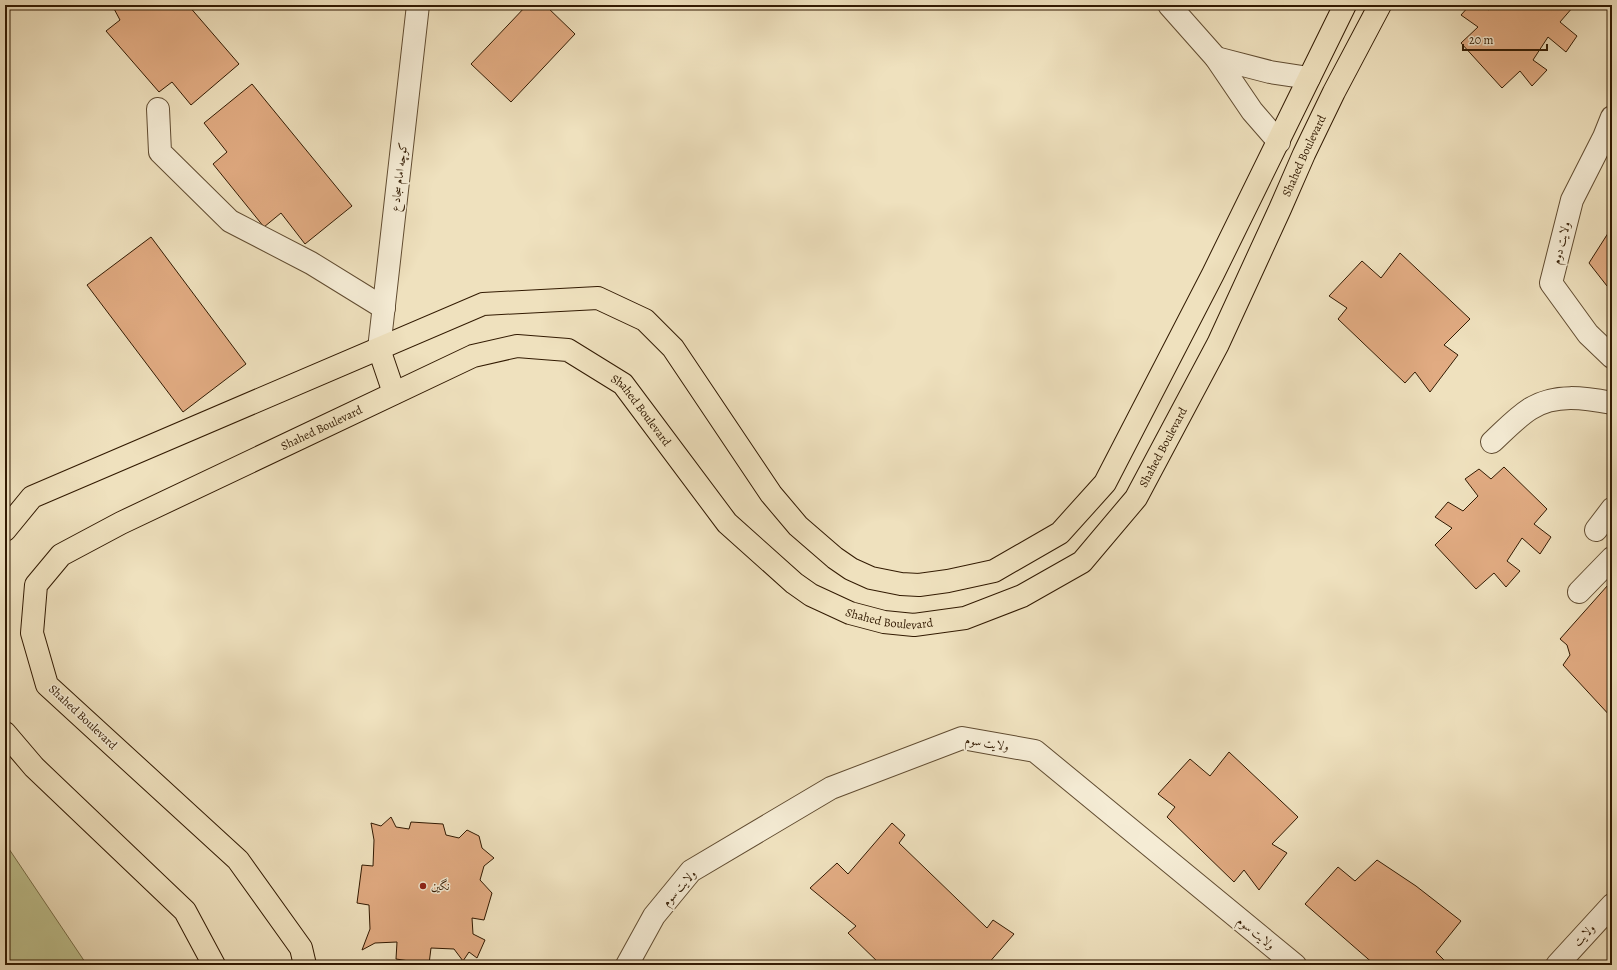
<svg xmlns="http://www.w3.org/2000/svg" width="1617" height="970" font-family="Alegreya,Amiri,serif">
<style>
.green{fill:#bec18e;stroke:#786e48}
.building{fill:#e1ab82;stroke:#321a02}
.lines{fill:none;stroke-linecap:round;stroke-linejoin:round}
.minor-casing{stroke:#614c31;stroke-width:24}
.major-casing{stroke:#321a02;stroke-width:24}
.minor{stroke:#f5ecd5;stroke-width:22}
.major{stroke:#efe1be;stroke-width:22}
.poi-dot{fill:#8f2418;stroke:#f5ecd5;stroke-width:1.5}
.labels{text-anchor:middle;stroke-width:3;stroke-linejoin:round;paint-order:stroke}
.street-label{font-size:12px;fill:#321a02;stroke:#f5ecd5}
.poi-label{font-size:12px;fill:#321a02;stroke:#f5ecd5;text-anchor:start}
</style>
<rect width="100%" height="100%" fill="#efe1be"/>
<filter id="stains"><feTurbulence type="fractalNoise" baseFrequency=".005" numOctaves="4"/><feColorMatrix values="0 0 0 0 .2 0 0 0 0 .09 0 0 0 0 .02 0 0 0 .5 -.17"/></filter>
<radialGradient id="worn" r=".72"><stop offset=".6" stop-color="#630" stop-opacity="0"/><stop offset="1" stop-color="#630" stop-opacity=".3"/></radialGradient>
<polygon class="green" points="5,843 87,965 5,965"/>
<g class="building">
<polygon points="112,5 188,5 239,64 191,105 172,82 159,92 106,31 120,20"/>
<polygon points="527,5 545,5 575,34 511,102 471,64"/>
<polygon points="1470,5 1482,5 1489,10 1494,5 1571,5 1573,7 1560,22 1577,36 1566,52 1548,37 1533,60 1547,70 1532,86 1520,71 1502,88 1461,43 1478,27 1461,15"/>
<polygon points="252,84 352,206 305,244 281,213 264,227 213,164 227,152 204,123"/>
<polygon points="1612,227 1612,279 1607,286 1589,263"/>
<polygon points="151,237 246,364 183,412 87,285"/>
<polygon points="1400,253 1470,319 1444,345 1458,355 1430,392 1415,372 1405,383 1338,319 1347,308 1329,296 1362,261 1381,278"/>
<polygon points="1504,467 1547,509 1534,524 1551,537 1540,554 1522,538 1507,561 1520,571 1506,587 1494,573 1476,589 1435,545 1452,528 1435,517 1448,502 1463,511 1478,496 1465,479 1479,469 1491,479"/>
<polygon points="1608,585 1612,586 1612,718 1563,665 1570,655 1567,645 1560,639"/>
<polygon points="1229,752 1298,817 1272,844 1287,853 1259,890 1244,870 1234,882 1167,817 1175,807 1158,794 1190,759 1210,776"/>
<polygon points="391,817 396,827 409,829 411,822 443,824 446,835 459,838 467,830 479,836 482,848 494,858 484,866 480,880 492,893 484,920 472,918 473,934 485,940 477,958 469,952 463,961 454,949 431,948 429,964 396,959 397,942 375,943 362,950 370,929 369,905 357,903 362,865 373,866 374,840 371,823 381,826"/>
<polygon points="892,823 905,835 899,843 987,928 993,920 1014,934 987,965 881,965 848,933 856,926 810,888 837,863 848,874"/>
<polygon points="1377,860 1416,886 1461,921 1436,952 1449,965 1375,965 1305,904 1338,867 1355,881"/>
</g>
<g class="lines">
<defs>
<g id="minor">
<polyline points="1169,5 1216,58 1252,111 1279,142"/>
<polyline points="1216,58 1270,72 1309,78"/>
<polyline points="158,109 160,152 230,221 311,263 384,308"/>
<polyline points="1612,117 1604,137 1572,200 1551,283 1588,334 1612,357"/>
<polyline points="379,349 418,5"/>
<path d="M 1492,442 C 1504,431 1516,418 1530,409 C 1555,393 1585,398 1612,403"/>
<polyline points="1596,530 1612,509"/>
<polyline points="1579,592 1612,558"/>
<polyline points="627,965 654,916 691,871 831,788 962,738 1035,751 1295,965"/>
<polyline points="1557,965 1612,905"/>
</g>
<g id="major">
<polyline points="379,349 394,393"/>
<polyline points="5,530 32,497 483,304 598,298 645,320 673,348 771,494 798,526 835,558 851,569 871,578 901,584 919,585 948,581 994,571 1060,533 1105,483 1213,274 1345,5"/>
<polyline points="5,733 34,767 185,911 214,965"/>
<path id="s1" d="M 305,965 L 301,948 L 238,860 L 47,685 L 32,633 L 36,585 L 61,555 L 121,523 L 473,356 L 517,346 L 568,350 L 623,384 L 727,523 L 794,583 L 811,595 L 850,613 L 884,622 L 914,625 L 965,618 L 1022,596 L 1082,562 L 1136,498 L 1218,344 L 1280,209 L 1304,154 L 1334,92 L 1380,5"/>
</g>
</defs>
<use href="#minor" class="minor-casing"/>
<use href="#major" class="major-casing"/>
<use href="#minor" class="minor"/>
<use href="#major" class="major"/>
</g>
<circle class="poi-dot" cx="423" cy="886" r="4"/>
<g class="labels">
<g class="street-label">
<text dy="4" stroke="none"><textPath href="#s1" startOffset="2184">Shahed Boulevard</textPath></text>
<text transform="translate(399 177) rotate(-83)" y="4">کوچه امام سجاد ع</text>
<text transform="translate(1561 243) rotate(-76)" y="4">ولایت دوم</text>
<text dy="4" stroke="none"><textPath href="#s1" startOffset="1176">Shahed Boulevard</textPath></text>
<text dy="4" stroke="none"><textPath href="#s1" startOffset="816">Shahed Boulevard</textPath></text>
<text dy="4" stroke="none"><textPath href="#s1" startOffset="1860">Shahed Boulevard</textPath></text>
<text dy="4" stroke="none"><textPath href="#s1" startOffset="1512">Shahed Boulevard</textPath></text>
<text transform="translate(83 717) rotate(43)" y="4">Shahed Boulevard</text>
<text transform="translate(987 743) rotate(9)" y="4">ولایت سوم</text>
<text transform="translate(679 888) rotate(-48)" y="4">ولایت سوم</text>
<text transform="translate(1256 933) rotate(39)" y="4">ولایت سوم</text>
<text transform="translate(1584 935) rotate(-47)" y="4">ولایت</text>
</g>
<g class="poi-label">
<text x="431" y="890">نگین</text>
</g>
</g>
<rect width="1617" height="970" fill="none" stroke="#efe1be" stroke-width="20"/>
<rect x="6" y="6" width="1605" height="958" fill="none" stroke="#321a02" stroke-width="2"/>
<rect x="10" y="10" width="1597" height="950" fill="none" stroke="#321a02"/>
<path d="M1463 44v6h84v-6" fill="none" stroke="#321a02" stroke-width="2"/>
<text x="1469" y="44" font-size="12" fill="#321a02" stroke="#f5ecd5" stroke-width="3" paint-order="stroke">20 m</text>
<rect width="100%" height="100%" filter="url(#stains)"/>
<rect width="100%" height="100%" fill="url(#worn)"/>
</svg>
